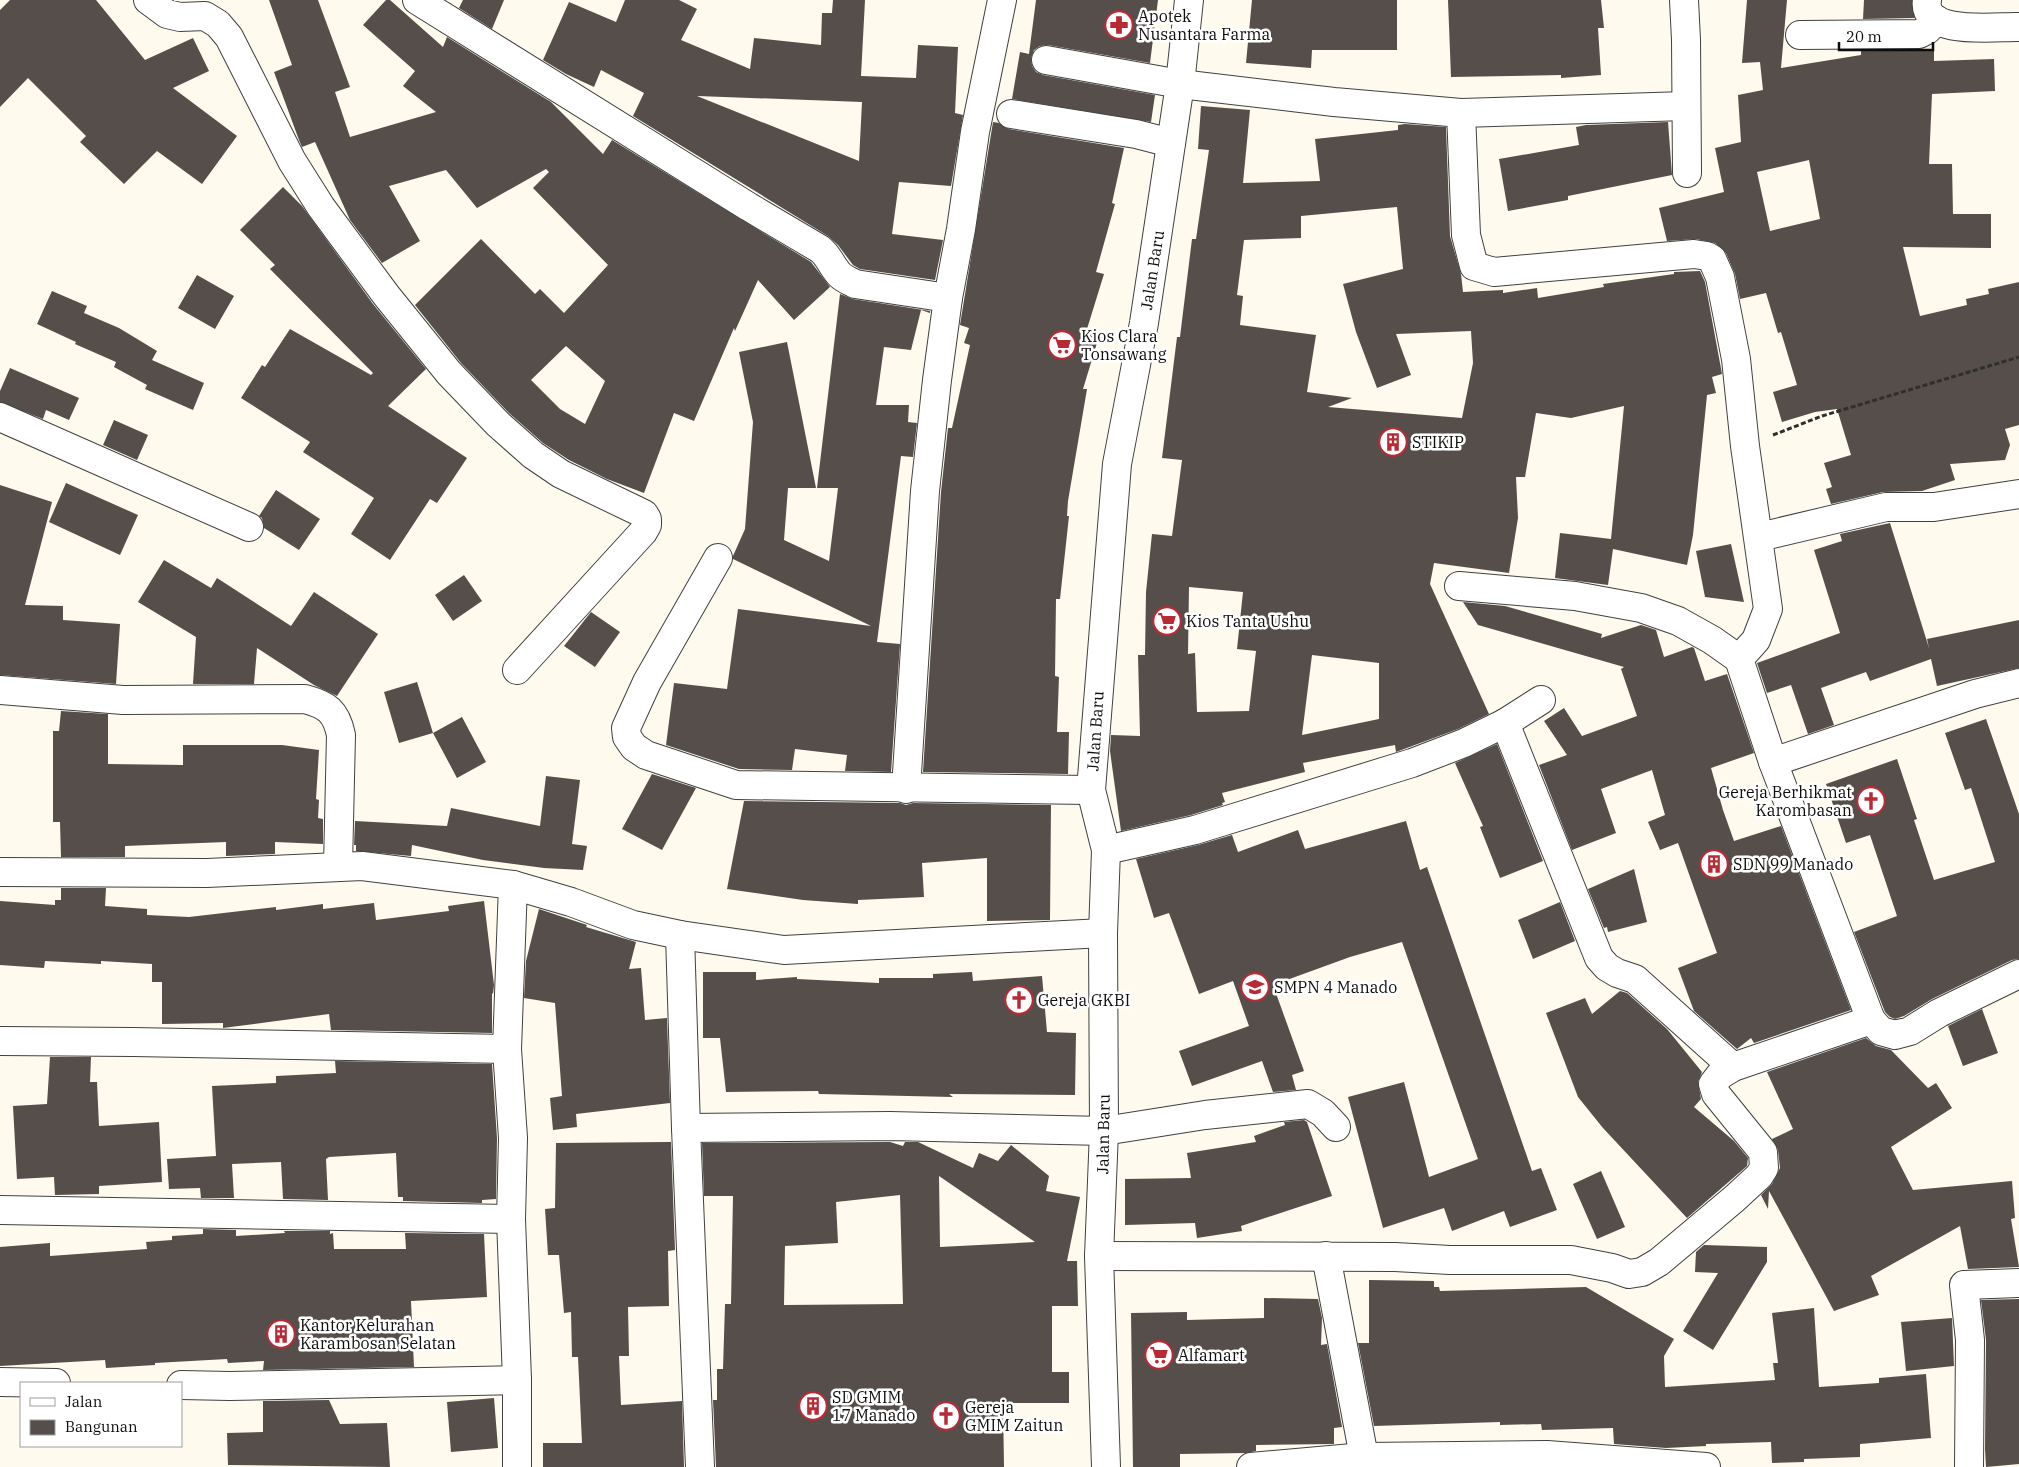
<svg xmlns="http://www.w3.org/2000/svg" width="2019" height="1467" font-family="'IBM Plex Serif',serif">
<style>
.building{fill:#554e4a;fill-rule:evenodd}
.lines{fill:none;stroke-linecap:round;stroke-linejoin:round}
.minor-casing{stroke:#404040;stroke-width:30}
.path{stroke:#2f2f2f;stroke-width:3;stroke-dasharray:5 2.5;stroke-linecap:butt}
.minor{stroke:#fff;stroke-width:28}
.labels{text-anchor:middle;stroke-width:5;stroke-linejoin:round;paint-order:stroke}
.poi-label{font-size:16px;fill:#0d0d0d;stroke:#fff;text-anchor:start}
.street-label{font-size:16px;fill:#0d0d0d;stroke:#fff}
</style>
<rect width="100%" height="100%" fill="#fefaed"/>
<g class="building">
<polygon points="10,0 96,0 145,60 193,38 209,71 173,88 237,136 202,184 157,151 124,184 80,142 86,136 28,78 0,107 0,10"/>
<path d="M 269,0 L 318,0 L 350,87 L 335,92 L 350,137 L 436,112 L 403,86 L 415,71 L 363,25 L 386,0 L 390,0 L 443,47 L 447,37 L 551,102 L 603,154 L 612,140 L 811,262 L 830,287 L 794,320 L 758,280 L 735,331 L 734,328 L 694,421 L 674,413 L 644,493 L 607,479 L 569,460 L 543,443 L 509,413 L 461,363 L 415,305 L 481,239 L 535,294 L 540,289 L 564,313 L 608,265 L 533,188 L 549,172 L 546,169 L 477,208 L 446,170 L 389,186 L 420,241 L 382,263 L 350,220 L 315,142 L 302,147 L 299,140 L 274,72 L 292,65 ZM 566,346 L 605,381 L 585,424 L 560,409 L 531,380 Z"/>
<polygon points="463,0 504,0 492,29 459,8"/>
<path d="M 625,0 L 679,0 L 697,9 L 681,40 L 750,69 L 754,38 L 821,45 L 822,13 L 832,13 L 833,0 L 865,0 L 861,76 L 916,78 L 918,45 L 958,47 L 955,113 L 963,115 L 951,186 L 899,182 L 892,234 L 943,240 L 935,280 L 860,269 L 853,265 L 838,245 L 828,236 L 633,116 L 644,93 L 601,70 L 594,87 L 566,74 L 543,60 L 569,2 L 616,22 ZM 697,96 L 862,102 L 859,161 Z"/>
<polygon points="1036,0 1158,0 1150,63 1048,45 1040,46 1034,50 1031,58 1032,66 1036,72 1043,75 1155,95 1151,122 1012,99 1020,52 1029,54"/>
<polygon points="1252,0 1397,0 1397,50 1312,50 1311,68 1246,63"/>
<polygon points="1448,0 1601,0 1604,28 1598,28 1601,75 1561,78 1561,75 1451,77"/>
<path d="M 1747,0 L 1787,0 L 1781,68 L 1861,55 L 1861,50 L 1934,51 L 1934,61 L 1994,59 L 1995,91 L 1932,94 L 1929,164 L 1952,164 L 1953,214 L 1991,214 L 1991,248 L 1903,247 L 1920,316 L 1967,305 L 1966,299 L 1989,294 L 1988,289 L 2019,282 L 2019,425 L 2005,429 L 2010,445 L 2005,460 L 1950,464 L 1955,480 L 1922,491 L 1883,492 L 1831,504 L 1826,489 L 1832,487 L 1824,463 L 1851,455 L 1837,409 L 1815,412 L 1782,422 L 1773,392 L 1797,385 L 1781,332 L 1778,333 L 1766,293 L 1740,299 L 1735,274 L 1726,253 L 1715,243 L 1696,239 L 1667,241 L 1659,208 L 1724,192 L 1715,148 L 1741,142 L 1738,95 L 1763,90 L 1760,62 L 1742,63 ZM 1809,160 L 1820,219 L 1770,231 L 1757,172 Z"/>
<polygon points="1864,0 1912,0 1915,18 1863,19"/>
<path d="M 1201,106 L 1250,110 L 1243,183 L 1320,181 L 1315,139 L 1398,130 L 1398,125 L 1405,124 L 1446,127 L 1450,236 L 1461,274 L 1463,292 L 1503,290 L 1503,293 L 1537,288 L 1538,298 L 1604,287 L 1603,284 L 1674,274 L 1674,272 L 1700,271 L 1705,282 L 1722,374 L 1712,377 L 1716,393 L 1707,395 L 1693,535 L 1687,565 L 1613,549 L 1608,585 L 1555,578 L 1560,533 L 1611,539 L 1624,406 L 1571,418 L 1536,413 L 1525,477 L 1516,477 L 1518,518 L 1509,573 L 1434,563 L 1430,584 L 1489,714 L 1458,729 L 1396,752 L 1395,745 L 1303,763 L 1305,772 L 1222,793 L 1225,802 L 1222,803 L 1223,805 L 1191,815 L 1121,831 L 1110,751 L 1111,735 L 1140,736 L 1138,655 L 1145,655 L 1146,592 L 1152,534 L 1172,536 L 1182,460 L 1162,458 L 1177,337 L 1180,337 L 1192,239 L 1196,239 L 1209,150 L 1198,149 ZM 1397,207 L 1403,269 L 1343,284 L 1356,332 L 1377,388 L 1411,375 L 1396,334 L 1471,331 L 1473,363 L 1462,418 L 1328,407 L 1352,398 L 1307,392 L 1316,335 L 1240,325 L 1243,296 L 1237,295 L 1244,240 L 1301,238 L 1301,216 ZM 1189,587 L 1243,592 L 1237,649 L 1256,651 L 1249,711 L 1197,712 L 1195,653 L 1188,654 ZM 1312,655 L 1379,663 L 1379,719 L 1302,735 Z"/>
<polygon points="993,122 999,123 1009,129 1124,148 1112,203 1115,204 1096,272 1104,274 1087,329 1100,333 1083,389 1087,389 1068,501 1067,516 1069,516 1060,599 1056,599 1055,676 1059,677 1057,732 1069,732 1068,774 923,772 941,492 948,428 952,428 970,345 964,343 969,328 960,325"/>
<polygon points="1668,122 1672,175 1568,196 1568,200 1508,211 1499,159 1579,145 1576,127 1586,125"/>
<polygon points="283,187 302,206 373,304 426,369 388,406 467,458 437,503 430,499 390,560 351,534 374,498 303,452 310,442 241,398 262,365 265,367 290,329 371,375 373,373 270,269 275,265 240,230"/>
<polygon points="197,275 234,296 215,329 178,308"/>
<polygon points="52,291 87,306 84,313 119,328 157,351 152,360 204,383 193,410 145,389 147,385 114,367 116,362 75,344 76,342 37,324"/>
<polygon points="840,294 853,299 930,311 930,313 921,310 911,350 884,347 876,405 909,405 908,422 917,423 913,457 901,456 877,642 900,644 891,772 845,771 847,755 795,749 792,770 739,769 666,745 674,683 727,689 738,609 871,626 733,559 733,556 745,529 753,422 739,352 787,342 816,488 788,488 784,540 829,561 838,488 817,488"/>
<polygon points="10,368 79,398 69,420 46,410 43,419 0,402 0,391"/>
<polygon points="114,420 148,435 137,460 103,445"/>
<polygon points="66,483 138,515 120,555 49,522"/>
<polygon points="0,485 52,502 25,605 63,606 63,620 120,624 116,684 0,675"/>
<polygon points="276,490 320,519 299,550 264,528 262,518 259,516"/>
<polygon points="1890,523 1929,648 1927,639 2019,620 2019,668 1937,686 1931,659 1870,681 1866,672 1821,688 1834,725 1808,734 1791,685 1767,693 1757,663 1840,633 1814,550 1842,541 1840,534"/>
<polygon points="1731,544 1744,602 1705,597 1696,551"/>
<polygon points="164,560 211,588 217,578 291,626 314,592 378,634 337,696 314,685 257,648 254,684 193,684 196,637 138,602"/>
<polygon points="464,575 482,601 453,621 435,595"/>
<polygon points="1463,602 1505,606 1602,634 1601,638 1641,625 1656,630 1664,657 1692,647 1694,648 1705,681 1727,674 1754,753 1711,768 1723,810 1734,841 1781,826 1851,1010 1754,1043 1751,1038 1737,1049 1694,1011 1678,968 1717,953 1678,843 1660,850 1648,822 1665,815 1652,770 1601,789 1616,833 1572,850 1539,765 1567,755 1544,721 1564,708 1582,736 1637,716 1621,669 1624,667 1478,625"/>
<polygon points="591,612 620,632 595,667 564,646"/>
<polygon points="417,682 433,733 399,743 384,692"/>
<polygon points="61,711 108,714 108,764 183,765 183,745 282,745 319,750 316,799 319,800 318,818 323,819 323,844 275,842 275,854 226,856 226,842 125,846 125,857 61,857 60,822 53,822 53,731 59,731"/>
<polygon points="462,717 486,762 457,778 433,733"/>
<polygon points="1986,719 2019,814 2019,959 2012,960 1932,999 1904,1016 1895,1019 1890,1017 1885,1012 1854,932 1897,916 1870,835 1846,843 1826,784 1897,759 1917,819 1914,820 1934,880 1995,862 1971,788 1965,790 1945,733"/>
<polygon points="1497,744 1543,861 1500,878 1480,827 1483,826 1455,763"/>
<polygon points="652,774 696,788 662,850 622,829"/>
<polygon points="546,776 580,780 572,844 587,846 583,870 544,868 483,860 412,845 411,856 356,851 356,845 354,845 355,821 447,826 451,808 540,826"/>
<polygon points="744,801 900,803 906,805 913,803 1051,805 1050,920 987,921 987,858 922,863 924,897 858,900 858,904 803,900 727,889"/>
<polygon points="1406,821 1420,870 1427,867 1532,1171 1541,1168 1557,1210 1510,1227 1504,1211 1452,1231 1444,1208 1383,1228 1348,1097 1404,1082 1429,1177 1478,1159 1402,942 1350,957 1273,985 1304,1071 1292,1075 1296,1090 1273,1092 1262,1061 1192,1086 1179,1051 1249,1026 1233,981 1199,994 1169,913 1154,918 1136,859 1198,845 1232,835 1238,852 1298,830 1305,849"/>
<polygon points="1634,869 1647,922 1608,932 1607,927 1604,928 1588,889"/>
<polygon points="61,888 106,888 105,906 147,909 147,915 189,917 276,907 276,910 323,904 323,909 374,903 376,920 449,911 448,906 484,901 494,985 493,994 492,993 492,1033 331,1030 329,1014 223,1028 223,1023 162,1024 162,982 152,982 152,964 101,961 101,964 45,961 44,968 0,965 0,901 55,905 55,900 61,900"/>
<polygon points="1560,902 1575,941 1533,959 1518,920"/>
<polygon points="539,909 587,925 586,927 636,942 629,969 641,968 645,1020 667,1018 670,1103 576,1114 577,1127 553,1130 550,1098 562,1096 555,1003 524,998 526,961"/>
<polygon points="703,972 756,972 756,980 797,977 797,979 879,983 879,978 933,978 933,974 972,972 973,981 1042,976 1047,1032 1076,1033 1075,1095 949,1094 953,1097 819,1094 818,1091 726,1092 720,1038 703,1038"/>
<polygon points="1620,991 1627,993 1667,1029 1702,1072 1698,1082 1701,1099 1694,1107 1734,1141 1748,1158 1747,1166 1687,1218 1603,1128 1578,1097 1546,1013 1585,998 1592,1014"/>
<polygon points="1982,1009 1998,1053 1963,1066 1948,1026"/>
<polygon points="1866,1038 1876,1046 1891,1050 1928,1088 1936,1083 1952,1108 1891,1147 1913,1190 2012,1181 2015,1218 2011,1219 2019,1267 1968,1269 1960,1226 1871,1276 1879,1295 1834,1311 1769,1191 1768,1209 1761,1195 1772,1184 1780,1168 1778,1150 1772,1139 1793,1129 1767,1072"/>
<polygon points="50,1057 91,1057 90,1082 97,1082 99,1126 159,1122 162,1182 99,1186 99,1194 55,1195 54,1177 17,1179 13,1106 47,1104"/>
<polygon points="335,1061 492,1064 497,1138 496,1199 482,1200 482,1203 403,1201 403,1197 398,1197 396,1153 329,1157 326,1159 328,1200 283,1199 281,1162 232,1164 234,1198 201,1198 200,1188 169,1189 167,1159 216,1156 212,1086 276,1083 276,1076 336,1073"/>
<polygon points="1304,1120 1307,1122 1332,1196 1241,1226 1242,1231 1197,1238 1195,1223 1125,1225 1125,1179 1191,1178 1187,1153 1256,1142 1254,1136 1285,1125 1284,1122"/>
<polygon points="668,1142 671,1142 675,1250 668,1251 669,1306 628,1307 629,1356 619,1356 621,1405 682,1401 684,1467 543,1467 543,1443 582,1443 578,1357 572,1357 571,1312 564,1313 559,1255 548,1255 545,1209 555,1208 556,1143"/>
<path d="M 890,1142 L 903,1146 L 905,1142 L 918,1142 L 973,1168 L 979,1153 L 998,1161 L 1011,1145 L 1049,1176 L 1046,1191 L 1080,1197 L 1067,1261 L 1077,1261 L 1078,1306 L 1052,1306 L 1052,1372 L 1069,1372 L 1069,1403 L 1003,1403 L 1004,1467 L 716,1467 L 713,1400 L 717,1400 L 717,1369 L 723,1369 L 725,1304 L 731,1304 L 733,1196 L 704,1196 L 702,1143 ZM 939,1176 L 1035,1242 L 940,1247 ZM 900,1195 L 903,1304 L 784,1305 L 785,1246 L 838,1243 L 836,1202 Z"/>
<polygon points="1601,1171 1625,1227 1597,1239 1573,1184"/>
<polygon points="203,1229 236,1230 236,1236 285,1233 284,1231 330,1231 330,1234 333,1233 334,1249 406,1249 405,1233 484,1234 487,1297 411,1301 414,1367 263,1370 264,1361 228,1363 227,1359 155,1363 155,1365 106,1368 105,1360 0,1366 0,1247 50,1243 50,1256 147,1249 146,1242 172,1240 172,1236 203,1234"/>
<polygon points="1704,1245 1767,1247 1767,1262 1713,1350 1683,1331 1718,1273 1695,1272 1696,1252"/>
<polygon points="1369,1280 1434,1281 1434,1287 1439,1287 1440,1291 1586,1287 1674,1339 1664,1356 1665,1387 1775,1380 1773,1363 1778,1363 1772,1313 1814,1308 1819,1387 1879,1383 1879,1378 1926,1374 1931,1438 1860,1444 1860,1457 1804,1459 1804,1462 1772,1463 1771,1442 1706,1444 1706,1446 1666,1448 1614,1444 1613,1428 1542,1430 1541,1424 1500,1425 1500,1422 1374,1426 1358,1343 1369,1343"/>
<polygon points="1264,1298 1318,1299 1322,1318 1321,1345 1327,1344 1342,1427 1334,1428 1334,1444 1256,1445 1256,1451 1246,1453 1180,1454 1180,1467 1133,1467 1131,1313 1187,1312 1187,1320 1264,1318"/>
<polygon points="2019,1299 2019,1464 1986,1467 1985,1449 1986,1340 1981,1300"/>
<polygon points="1952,1318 1954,1366 1906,1371 1901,1322"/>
<polygon points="494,1398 498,1448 451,1452 447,1402"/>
<polygon points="329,1400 340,1424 387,1423 390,1467 228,1465 227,1433 263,1432 263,1401"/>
</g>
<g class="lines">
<defs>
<g id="minor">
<polyline points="148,0 167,14 180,17 205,16 218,24 229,37 292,161 321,207 386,295 449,373 498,424 533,455 561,474 644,514 647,519 647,525 643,532 517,670"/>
<path d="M 417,0 L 749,207 L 820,249 C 829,256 832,267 840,275 C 844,279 850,281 855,284 L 948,298"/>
<polyline points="1684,0 1686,40 1687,173"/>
<path d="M 1927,0 C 1921,37 1999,26 2019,27"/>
<polyline points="1800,35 1919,34 1927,30 1937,20"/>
<polyline points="1046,60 1180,84 1334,102 1461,113 1466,235 1474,266 1494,272 1694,254 1707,256 1712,259 1720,277 1736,359 1745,446 1768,609 1756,640 1739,659"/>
<polyline points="1461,113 1686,106"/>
<polyline points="1011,114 1136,134 1171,143"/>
<polyline points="0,417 249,527"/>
<polyline points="1759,537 1886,507 1934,507 2019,494"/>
<polyline points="718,558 647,682 626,728 627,737 634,747 646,755 736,785 1091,790"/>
<polyline points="1459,586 1575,596 1641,608 1678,621 1712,640 1739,659 1773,762 1871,1020 1881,1031 1895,1035 1910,1031 1939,1013 2019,974"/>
<path d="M 0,690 L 123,700 L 305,699 C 327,705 336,711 341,735 L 338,866"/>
<polyline points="1505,723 1599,958 1607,967 1617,973 1635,979 1733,1067"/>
<polyline points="1773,762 1975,694 2019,683"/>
<polyline points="906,789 925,491 937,380 948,298 961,229 975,132 1002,0"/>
<polyline points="1106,850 1195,830 1412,763 1464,743 1505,723 1541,700"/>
<polyline points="0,872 207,873 362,866 513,885 571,902 633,925 680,935 784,950 1103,933"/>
<polyline points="513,885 507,1049 513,1138 511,1219 517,1380 517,1467"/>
<polyline points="680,935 686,1128 700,1467"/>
<polyline points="0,1041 133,1042 507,1049"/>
<polyline points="686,1128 890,1126 1104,1131 1205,1115 1308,1104 1323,1113 1336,1127"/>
<polyline points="0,1210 511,1219"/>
<polyline points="1099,1256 1395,1257 1450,1260 1571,1260 1612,1268 1629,1274 1642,1272 1659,1262 1734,1199 1759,1176 1764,1168 1763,1152 1716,1094 1713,1084 1720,1075 1733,1067 1871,1020"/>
<polyline points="1326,1256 1364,1457"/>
<polyline points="0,1382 56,1383"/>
<polyline points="181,1385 230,1386 517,1380"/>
<polyline points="1106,1467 1099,1256 1104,1131 1103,933 1106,850 1091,790 1117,464 1144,323 1180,84 1189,0"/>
<polyline points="1251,1467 1364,1457 1547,1455 1706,1467"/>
<polyline points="1969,1467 1970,1340 1964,1285 2019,1283"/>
</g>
</defs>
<use href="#minor" class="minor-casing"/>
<polyline class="path" points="1773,435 1822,416 2019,357"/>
<use href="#minor" class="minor"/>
</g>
<defs>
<symbol id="pharmacy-ring" viewBox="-11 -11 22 22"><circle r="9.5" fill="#fff" stroke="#b72b36" stroke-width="1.5"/><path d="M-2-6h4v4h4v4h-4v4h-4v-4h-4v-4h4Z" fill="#b72b36"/></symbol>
<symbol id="supermarket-ring" viewBox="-11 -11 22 22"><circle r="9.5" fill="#fff" stroke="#b72b36" stroke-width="1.5"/><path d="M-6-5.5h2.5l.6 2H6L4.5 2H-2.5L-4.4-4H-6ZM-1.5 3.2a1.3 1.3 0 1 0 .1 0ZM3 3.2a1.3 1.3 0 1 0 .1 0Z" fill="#b72b36"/></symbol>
<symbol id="building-ring" viewBox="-11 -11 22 22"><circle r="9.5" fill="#fff" stroke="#b72b36" stroke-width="1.5"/><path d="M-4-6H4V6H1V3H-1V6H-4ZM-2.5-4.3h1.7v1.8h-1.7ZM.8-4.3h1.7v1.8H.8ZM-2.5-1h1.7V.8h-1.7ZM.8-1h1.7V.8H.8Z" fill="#b72b36"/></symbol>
<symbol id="church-ring" viewBox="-11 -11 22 22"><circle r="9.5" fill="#fff" stroke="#b72b36" stroke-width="1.5"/><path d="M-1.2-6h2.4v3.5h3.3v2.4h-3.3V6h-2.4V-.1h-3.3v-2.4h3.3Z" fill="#b72b36"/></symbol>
<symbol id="school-ring" viewBox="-11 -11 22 22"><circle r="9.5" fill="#fff" stroke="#b72b36" stroke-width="1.5"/><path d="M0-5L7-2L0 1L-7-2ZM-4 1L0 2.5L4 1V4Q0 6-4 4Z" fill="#b72b36"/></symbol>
</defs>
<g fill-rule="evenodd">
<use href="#pharmacy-ring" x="1103" y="9" width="32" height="32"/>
<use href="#supermarket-ring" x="1046" y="329" width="32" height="32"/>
<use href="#building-ring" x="1377" y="426" width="32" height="32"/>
<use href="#supermarket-ring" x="1151" y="605" width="32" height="32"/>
<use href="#church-ring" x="1855" y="785" width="32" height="32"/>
<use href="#building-ring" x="1698" y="848" width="32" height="32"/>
<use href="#school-ring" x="1239" y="971" width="32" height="32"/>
<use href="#church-ring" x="1003" y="984" width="32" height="32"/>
<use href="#building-ring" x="265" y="1318" width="32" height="32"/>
<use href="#supermarket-ring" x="1143" y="1339" width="32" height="32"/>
<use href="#building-ring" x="797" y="1390" width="32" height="32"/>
<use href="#church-ring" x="930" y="1400" width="32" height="32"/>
</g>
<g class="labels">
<g class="poi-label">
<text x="1138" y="22">Apotek<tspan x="1138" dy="18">Nusantara Farma</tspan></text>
<text x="1081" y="342">Kios Clara<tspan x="1081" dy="18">Tonsawang</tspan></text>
<text x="1412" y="448">STIKIP</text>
<text x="1186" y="627">Kios Tanta Ushu</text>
<text x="1852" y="798" text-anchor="end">Gereja Berhikmat<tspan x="1852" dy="18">Karombasan</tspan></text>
<text x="1733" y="870">SDN 99 Manado</text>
<text x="1274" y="993">SMPN 4 Manado</text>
<text x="1038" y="1006">Gereja GKBI</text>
<text x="300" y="1331">Kantor Kelurahan<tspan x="300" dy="18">Karambosan Selatan</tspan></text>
<text x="1178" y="1361">Alfamart</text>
<text x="832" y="1403">SD GMIM<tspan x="832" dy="18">17 Manado</tspan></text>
<text x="965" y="1413">Gereja<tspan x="965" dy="18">GMIM Zaitun</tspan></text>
</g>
<g class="street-label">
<text transform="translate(1152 270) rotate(-81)" y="6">Jalan Baru</text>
<text transform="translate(1095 731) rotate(-86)" y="6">Jalan Baru</text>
<text transform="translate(1103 1134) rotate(-89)" y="6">Jalan Baru</text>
</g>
</g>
<rect x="20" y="1382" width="162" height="65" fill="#ffffff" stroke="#9e9e9e"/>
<rect x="30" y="1398" width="25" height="8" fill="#ffffff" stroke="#9e9e9e"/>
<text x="65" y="1407" font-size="15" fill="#0d0d0d">Jalan</text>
<rect x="30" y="1420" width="25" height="15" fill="#554e4a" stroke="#9e9e9e"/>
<text x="65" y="1432" font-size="15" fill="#0d0d0d">Bangunan</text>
<path d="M1839 42v8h94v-8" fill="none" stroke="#0d0d0d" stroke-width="2.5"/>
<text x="1846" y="42" font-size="15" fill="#0d0d0d" stroke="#ffffff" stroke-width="4" paint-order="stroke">20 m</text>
</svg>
